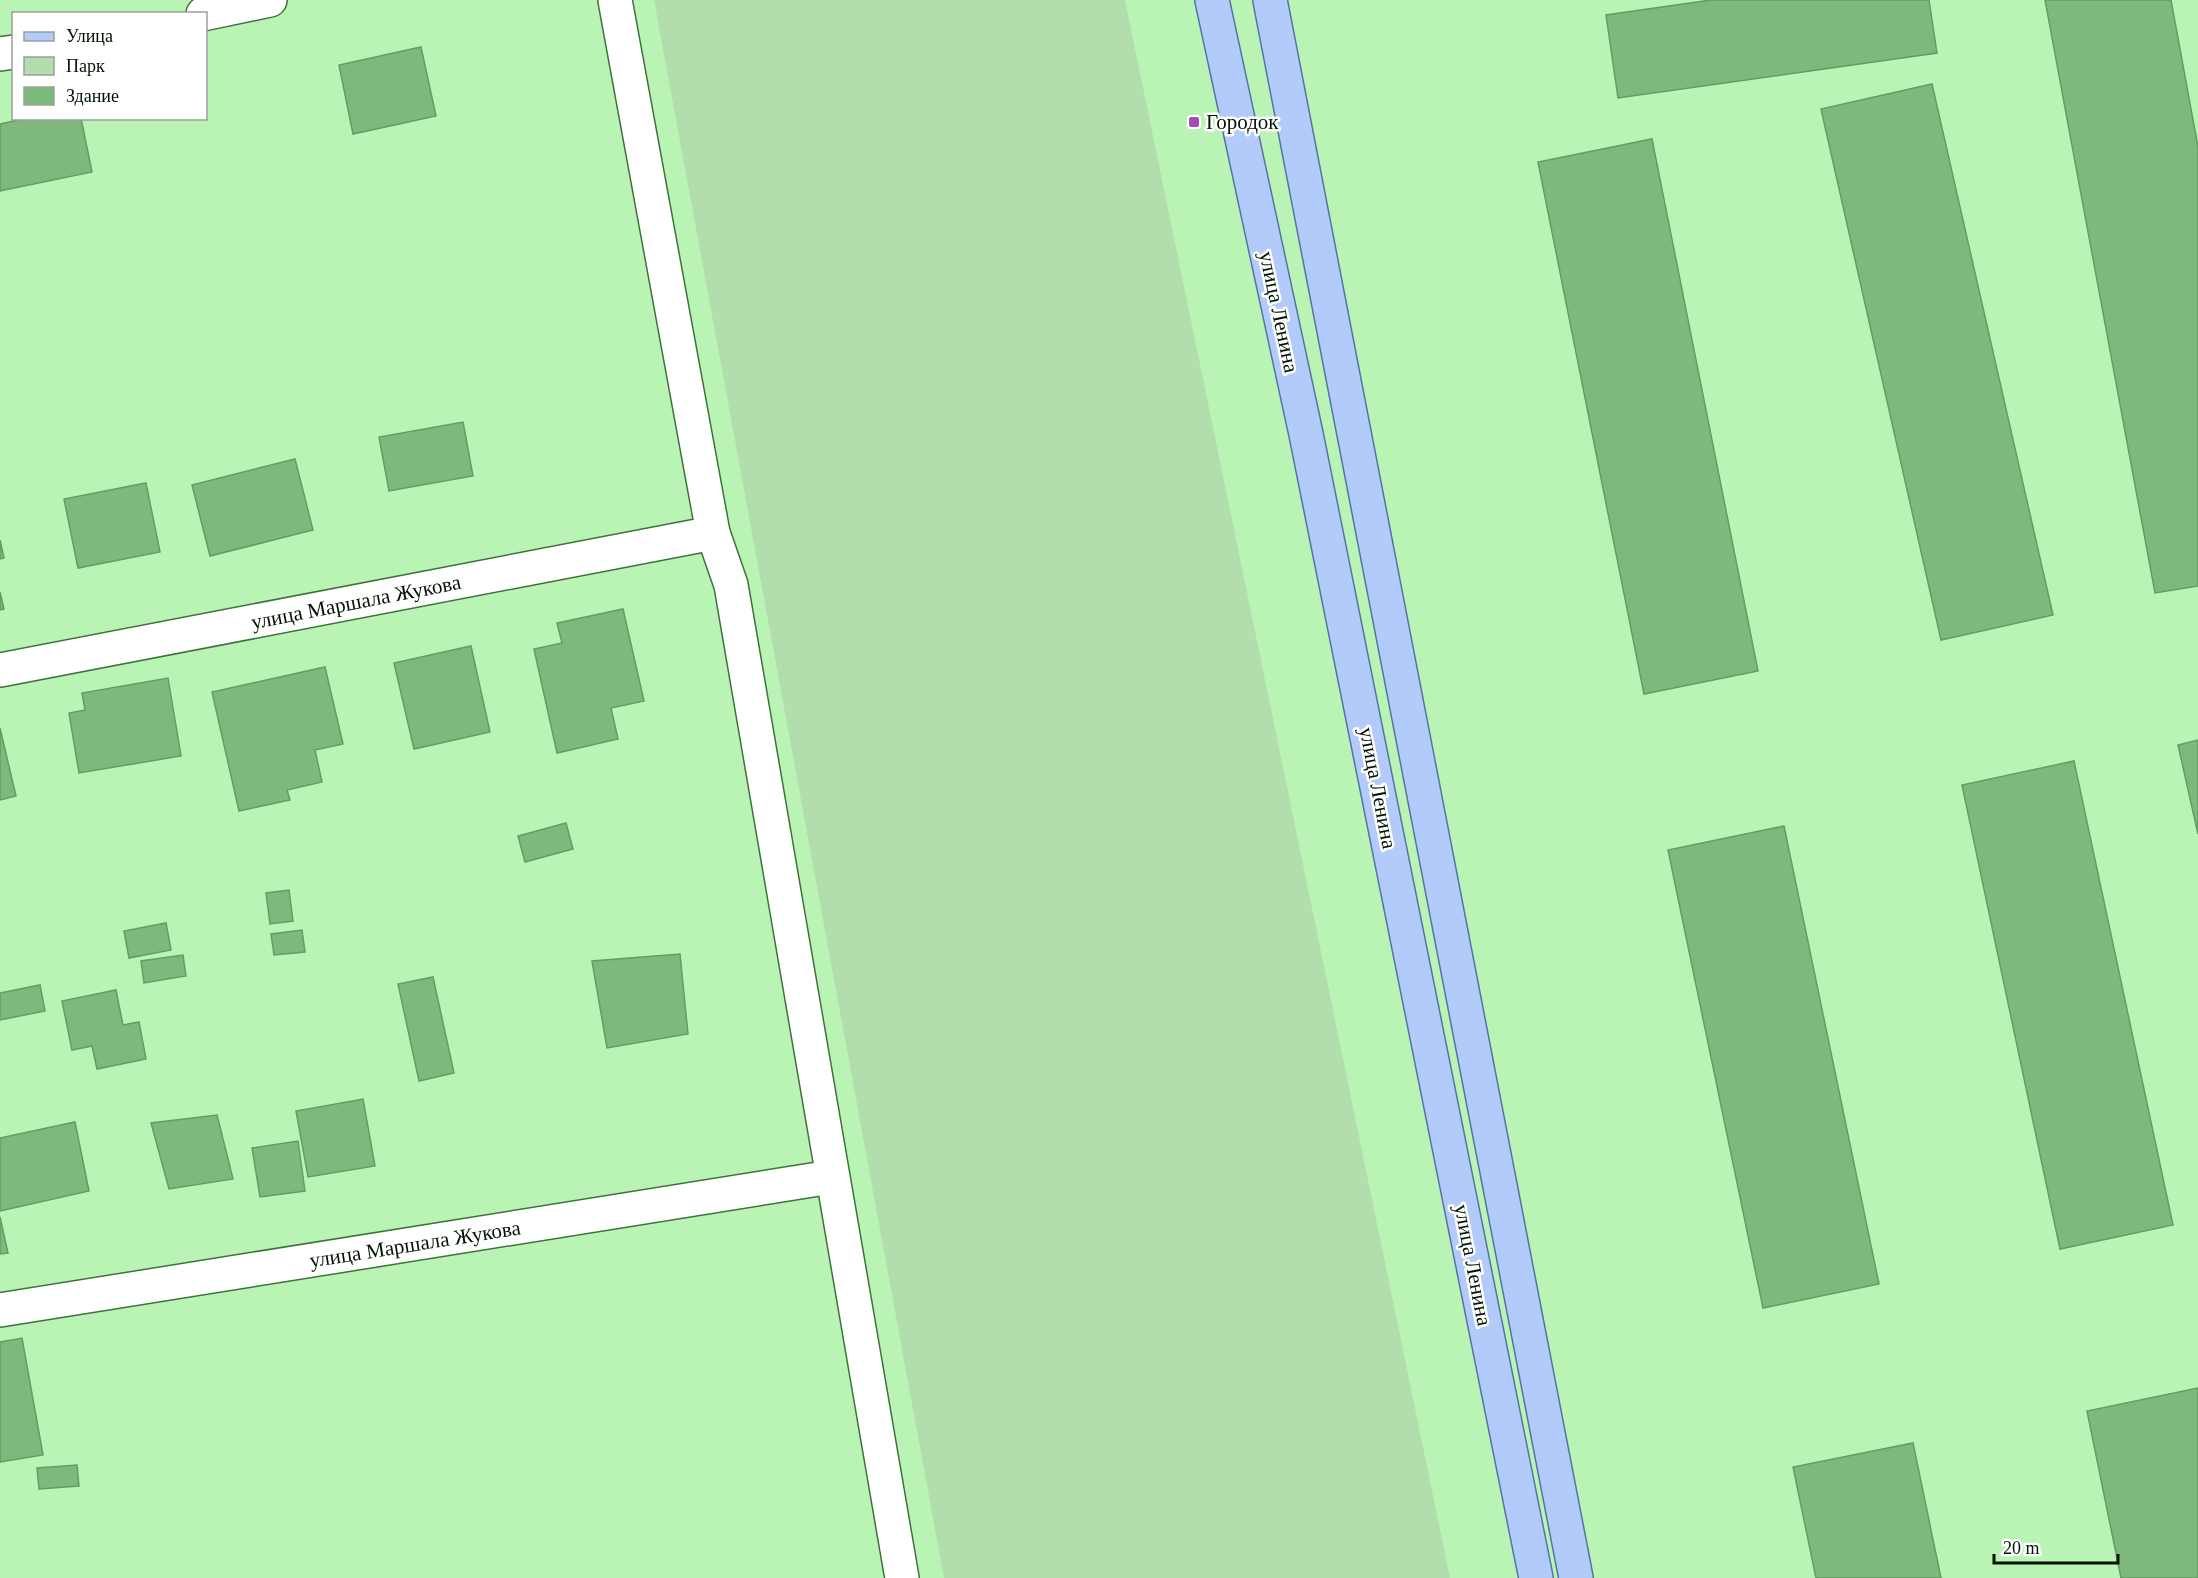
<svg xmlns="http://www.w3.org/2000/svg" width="2198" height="1578" font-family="Georgia,serif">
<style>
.green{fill:#b2deae}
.building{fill:#7fb87c;stroke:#649c61;stroke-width:1.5}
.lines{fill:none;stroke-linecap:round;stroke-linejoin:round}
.minor-casing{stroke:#3d733b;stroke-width:36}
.major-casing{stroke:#5374a1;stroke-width:36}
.minor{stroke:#fff;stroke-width:33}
.major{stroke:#b3cbfa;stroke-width:33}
.poi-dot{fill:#a84bb4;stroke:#fff;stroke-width:2}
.labels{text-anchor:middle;stroke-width:5;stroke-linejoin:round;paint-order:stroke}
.poi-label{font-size:21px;fill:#001200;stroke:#fff;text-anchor:start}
.street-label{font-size:21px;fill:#001200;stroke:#fff}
</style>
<rect width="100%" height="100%" fill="#b9f4b5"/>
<polygon class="green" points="654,0 1125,0 1450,1578 944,1578"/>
<g class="building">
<polygon points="1711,0 1929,0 1937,53 1618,98 1606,15"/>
<polygon points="2045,0 2171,0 2198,147 2198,586 2155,593"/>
<polygon points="421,47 436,116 353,134 339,65"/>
<polygon points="1932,84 2053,615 1941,640 1821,109"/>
<polygon points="27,118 81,118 92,172 0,191 0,124"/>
<polygon points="1652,139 1758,671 1644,694 1538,162"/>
<polygon points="463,422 473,476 389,491 379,437"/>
<polygon points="295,459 313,530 210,556 192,485"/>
<polygon points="146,483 160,552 78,568 64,499"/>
<polygon points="0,540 4,558 0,559"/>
<polygon points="0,592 4,609 0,610"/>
<polygon points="623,609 644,701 611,708 618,739 557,753 534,649 562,643 557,623"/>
<polygon points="471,646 490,732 414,749 394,663"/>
<polygon points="325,667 343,744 315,750 322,782 287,790 290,800 239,811 212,692"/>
<polygon points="168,678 181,756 79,773 69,713 85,710 82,693"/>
<polygon points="0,728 16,796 0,800"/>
<polygon points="2198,740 2198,834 2178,745"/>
<polygon points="2074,761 2173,1225 2060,1249 1962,785"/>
<polygon points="566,823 573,849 525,862 518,836"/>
<polygon points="1784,826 1879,1284 1763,1308 1668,850"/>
<polygon points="289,890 293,921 270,924 266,893"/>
<polygon points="166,923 171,950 129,958 124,931"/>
<polygon points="302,930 305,952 274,955 271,934"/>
<polygon points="680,954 688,1034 607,1048 592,961"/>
<polygon points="183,955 186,976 144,983 141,961"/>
<polygon points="433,977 454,1073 419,1081 398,984"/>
<polygon points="40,985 45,1011 0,1020 0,993"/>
<polygon points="116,990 123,1025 139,1022 146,1059 97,1069 92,1046 72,1050 62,1001"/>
<polygon points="363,1099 375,1166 308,1177 296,1111"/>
<polygon points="217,1115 233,1179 169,1189 151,1123"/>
<polygon points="75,1122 89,1191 0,1211 0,1138"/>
<polygon points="298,1141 305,1191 260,1197 252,1148"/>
<polygon points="0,1217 8,1253 0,1254"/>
<polygon points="22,1338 43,1455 0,1462 0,1342"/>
<polygon points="2198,1388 2198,1578 2121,1578 2087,1411"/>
<polygon points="1913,1443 1941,1578 1816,1578 1793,1467"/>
<polygon points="77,1465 79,1486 39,1489 37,1468"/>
</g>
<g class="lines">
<defs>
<g id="minor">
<polyline points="615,0 713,533 731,585 902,1578"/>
<polyline points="203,14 270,0"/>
<polyline points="0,54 14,52"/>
<polyline points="0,670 713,533"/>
<polyline points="0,1310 831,1177"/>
</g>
<g id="major">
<polyline points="1212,0 1306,434 1536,1578"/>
<polyline points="1270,0 1576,1578"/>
</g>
</defs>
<use href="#minor" class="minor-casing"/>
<use href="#major" class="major-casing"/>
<use href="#minor" class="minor"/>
<use href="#major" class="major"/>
</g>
<rect class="poi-dot" x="1188" y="116" width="12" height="12" rx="3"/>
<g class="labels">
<g class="poi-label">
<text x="1206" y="129">Городок</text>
</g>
<g class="street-label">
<text transform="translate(1279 312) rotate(78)" y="7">улица Ленина</text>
<text transform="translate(356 602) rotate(-11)" y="7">улица Маршала Жукова</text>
<text transform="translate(1378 788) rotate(79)" y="7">улица Ленина</text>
<text transform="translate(415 1244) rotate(-9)" y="7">улица Маршала Жукова</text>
<text transform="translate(1473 1265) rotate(79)" y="7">улица Ленина</text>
</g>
</g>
<rect x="12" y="12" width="195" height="108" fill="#ffffff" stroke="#99a099" stroke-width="1.5"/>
<rect x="24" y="32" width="30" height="9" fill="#b3cbfa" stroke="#99a099" stroke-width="1.5"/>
<text x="66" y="42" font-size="18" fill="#001200">Улица</text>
<rect x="24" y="57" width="30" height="18" fill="#b2deae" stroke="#99a099" stroke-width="1.5"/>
<text x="66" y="72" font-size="18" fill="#001200">Парк</text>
<rect x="24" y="87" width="30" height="18" fill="#7fb87c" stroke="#99a099" stroke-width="1.5"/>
<text x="66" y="102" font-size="18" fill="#001200">Здание</text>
<path d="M1994 1554v9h124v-9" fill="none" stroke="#001200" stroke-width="3"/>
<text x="2003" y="1554" font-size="18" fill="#001200" stroke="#ffffff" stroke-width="4.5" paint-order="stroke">20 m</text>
</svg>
